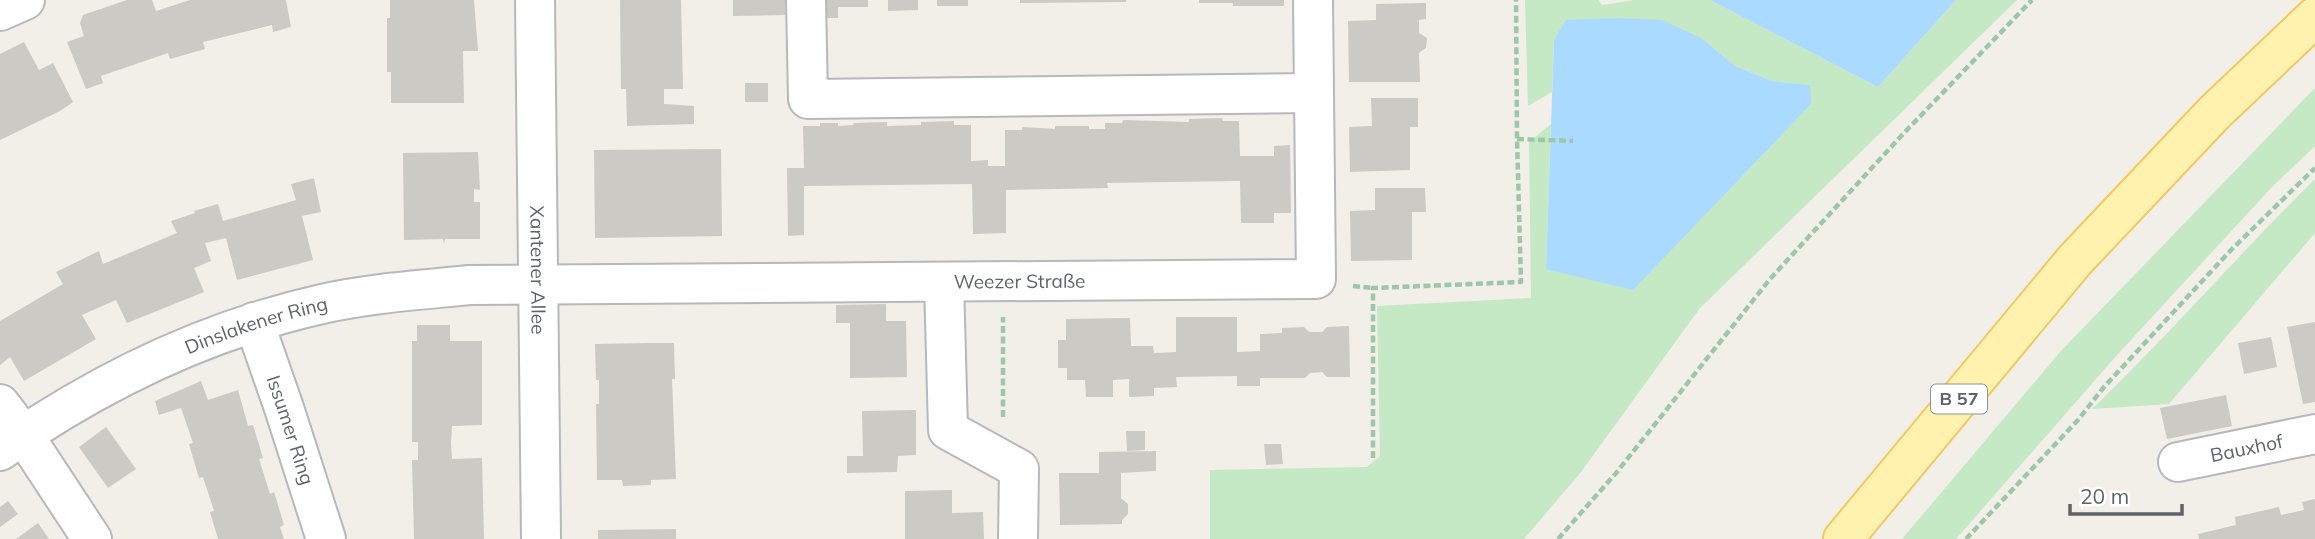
<svg xmlns="http://www.w3.org/2000/svg" width="2315" height="539" font-family="Mulish,sans-serif">
<style>
.green{fill:#c5e8c5}
.water{fill:#aadaff}
.building{fill:#cccac5}
.lines{fill:none;stroke-linecap:round;stroke-linejoin:round}
.minor-casing{stroke:#b5b8bc;stroke-width:42}
.primary-casing{stroke:#f2c960;stroke-width:42}
.path{stroke:#9cc7a9;stroke-width:4.5;stroke-dasharray:7 3.5;stroke-linecap:butt}
.minor{stroke:#fff;stroke-width:38}
.primary{stroke:#fff2af;stroke-width:38}
.labels{text-anchor:middle;stroke-width:5;stroke-linejoin:round;paint-order:stroke}
.shield{fill:#fff;stroke:#8f9295;stroke-width:2}
.shield-label{font-size:18px;font-weight:bold;fill:#5f6368}
.street-label{font-size:19px;fill:#5f6368;stroke:#fff}
</style>
<rect width="100%" height="100%" fill="#f1efe8"/>
<g class="green">
<polygon points="1525,0 1598,0 1602,5 1634,0 1710,0 1878,87 1956,0 2017,0 1700,308 1581,472 1524,539 1210,539 1210,470 1367,467 1380,456 1377,306 1531,298 1529,142 1551,124 1546,269 1810,85 1772,81 1735,66 1703,39 1554,40 1552,92 1528,106"/>
<polygon points="2315,88 2315,146 2272,187 2117,355 1956,539 1902,539 2060,352"/>
<path d="M 2315,179 L 2315,233 L 2169,404 L 2092,409 C 2169,335 2239,254 2315,179 Z"/>
</g>
<g class="water">
<polygon points="1710,0 1956,0 1878,87"/>
<polygon points="1621,18 1662,20 1703,39 1735,66 1772,81 1810,85 1811,104 1633,290 1546,269 1554,40 1566,20"/>
</g>
<g class="building">
<polygon points="127,0 152,0 156,11 190,0 286,0 291,27 273,32 272,25 203,42 205,49 170,59 168,53 101,76 103,83 86,89 67,42 84,36 80,23 83,15"/>
<polygon points="390,0 474,0 478,51 463,51 464,103 391,103 391,72 387,72 387,18 390,18"/>
<polygon points="620,0 681,0 683,89 664,89 664,104 694,106 694,124 627,126 626,89 621,89"/>
<polygon points="733,0 785,0 785,15 733,16"/>
<polygon points="821,0 868,0 868,7 838,7 838,18 821,18"/>
<polygon points="888,0 918,0 918,10 888,11"/>
<rect x="937" y="0" width="31" height="6"/>
<polygon points="1020,0 1126,0 1126,2 1020,3"/>
<polygon points="1199,0 1284,0 1284,6 1233,6 1233,3 1199,3"/>
<polygon points="1426,3 1426,19 1419,20 1419,33 1427,38 1426,48 1419,53 1420,82 1349,82 1348,21 1376,20 1376,4"/>
<polygon points="24,42 39,70 53,63 73,102 60,111 0,140 0,54"/>
<rect x="745" y="83" width="23" height="19"/>
<polygon points="1371,98 1418,98 1418,127 1410,127 1410,170 1350,172 1349,127 1372,126"/>
<polygon points="1222,118 1223,121 1239,121 1240,156 1274,156 1274,146 1290,145 1291,213 1274,213 1274,223 1241,223 1240,181 1107,183 1108,188 1006,190 1006,233 973,234 972,184 804,186 804,235 788,236 787,168 804,168 803,126 820,126 820,123 838,123 838,126 853,125 854,123 887,122 887,126 921,125 921,122 954,121 954,125 971,125 971,161 988,160 988,166 1005,166 1005,130 1022,130 1022,127 1055,129 1055,126 1089,126 1089,129 1105,129 1105,123 1122,123 1123,120 1189,122 1189,119"/>
<polygon points="721,149 722,236 595,238 594,150"/>
<polygon points="478,152 480,190 474,189 474,202 480,202 480,239 445,239 444,245 443,239 404,240 403,153"/>
<polygon points="314,178 321,212 302,216 313,260 237,280 226,238 205,243 211,261 194,268 204,292 127,323 116,300 82,315 96,339 24,381 10,357 0,365 0,321 63,284 56,272 99,251 103,264 177,233 171,221 195,213 194,211 218,204 223,221 296,200 291,184"/>
<polygon points="1375,188 1425,188 1426,212 1412,212 1412,260 1351,261 1350,211 1375,210"/>
<polygon points="886,304 886,321 906,321 907,377 850,378 850,323 836,323 836,305"/>
<polygon points="1176,317 1237,317 1237,352 1260,351 1260,334 1282,333 1282,328 1304,327 1309,332 1322,332 1327,327 1349,326 1350,377 1327,377 1322,372 1310,373 1305,378 1260,378 1260,386 1237,386 1237,376 1176,377 1177,387 1154,388 1154,396 1129,397 1129,379 1113,380 1113,397 1086,397 1085,380 1067,380 1067,368 1058,368 1058,340 1066,340 1066,319 1130,318 1131,346 1153,346 1154,353 1176,352"/>
<polygon points="2315,322 2315,402 2303,404 2287,327"/>
<polygon points="417,325 450,325 450,341 482,341 482,425 452,426 451,443 452,459 482,458 484,539 414,539 412,460 418,460 418,442 412,442 412,341 417,341"/>
<polygon points="2271,337 2277,367 2244,374 2238,343"/>
<polygon points="648,343 674,343 675,379 672,379 676,479 651,480 651,485 623,486 622,480 597,480 596,404 599,404 599,380 596,380 595,344"/>
<polygon points="201,381 208,400 238,390 248,426 253,425 263,458 259,459 270,494 274,492 284,525 280,527 284,539 218,539 210,512 214,511 203,477 199,478 189,444 193,443 181,408 159,415 155,401"/>
<polygon points="2226,395 2232,426 2167,439 2160,408"/>
<polygon points="916,410 916,455 898,456 897,472 847,473 847,456 863,456 862,411"/>
<polygon points="106,427 136,469 108,488 79,447"/>
<polygon points="1126,431 1145,431 1145,450 1127,451"/>
<polygon points="1264,444 1281,444 1283,464 1266,465"/>
<polygon points="1156,451 1156,471 1121,473 1121,498 1128,504 1128,514 1122,520 1122,524 1060,525 1059,473 1099,473 1099,452"/>
<polygon points="952,490 952,513 983,512 984,539 905,539 905,491"/>
<polygon points="2315,499 2315,539 2199,539 2198,534 2236,525 2235,517 2279,507 2281,515 2304,510 2302,502"/>
<polygon points="8,501 18,514 0,527 0,507"/>
<polygon points="38,523 49,539 16,539"/>
<polygon points="676,529 676,539 598,539 598,530"/>
</g>
<g class="lines">
<defs>
<g id="minor">
<path id="s1" d="M 535,0 L 541,539"/>
<polyline points="806,0 808,99 1314,93"/>
<polyline points="0,11 25,0"/>
<polyline points="944,282 948,430 1019,469 1018,539"/>
<path id="s2" d="M 254,322 L 284,408 L 326,539"/>
<polyline points="0,404 23,434 92,539"/>
<path id="s3" d="M 0,451 C 97,383 207,330 322,304 C 370,293 421,290 470,285 L 1316,279 L 1313,0"/>
<path id="s4" d="M 2178,462 L 2315,434"/>
</g>
<polyline id="primary" points="1843,539 2075,260 2214,113 2315,17"/>
</defs>
<use href="#minor" class="minor-casing"/>
<use href="#primary" class="primary-casing"/>
<g class="path">
<polyline points="1517,139 1573,141"/>
<polyline points="1353,286 1373,288"/>
<polyline points="1003,417 1003,317"/>
<polyline points="1373,458 1373,288 1521,282 1517,139 1516,0"/>
<polyline points="1558,539 1617,472 1770,279 1903,134 2032,0"/>
<polyline points="1966,539 2078,420 2104,387 2231,250 2315,168"/>
</g>
<use href="#minor" class="minor"/>
<use href="#primary" class="primary"/>
</g>
<g class="labels">
<rect class="shield" x="1931" y="384.5" width="56" height="29" rx="5"/>
<g class="shield-label">
<text x="1959" y="405">B 57</text>
</g>
<g class="street-label">
<text dy="7" stroke="none"><textPath href="#s1" startOffset="270">Xantener Allee</textPath></text>
<text dy="7" stroke="none"><textPath href="#s3" startOffset="1055">Weezer Straße</textPath></text>
<text dy="7" stroke="none"><textPath href="#s3" startOffset="287">Dinslakener Ring</textPath></text>
<text dy="7" stroke="none"><textPath href="#s2" startOffset="114">Issumer Ring</textPath></text>
<text dy="7" stroke="none"><textPath href="#s4" startOffset="70">Bauxhof</textPath></text>
</g>
</g>
<path d="M2070 504v10h112v-10" fill="none" stroke="#5f6368" stroke-width="3.5"/>
<text x="2080" y="504" font-size="21" fill="#5f6368" stroke="#ffffff" stroke-width="5" paint-order="stroke">20 m</text>
</svg>
